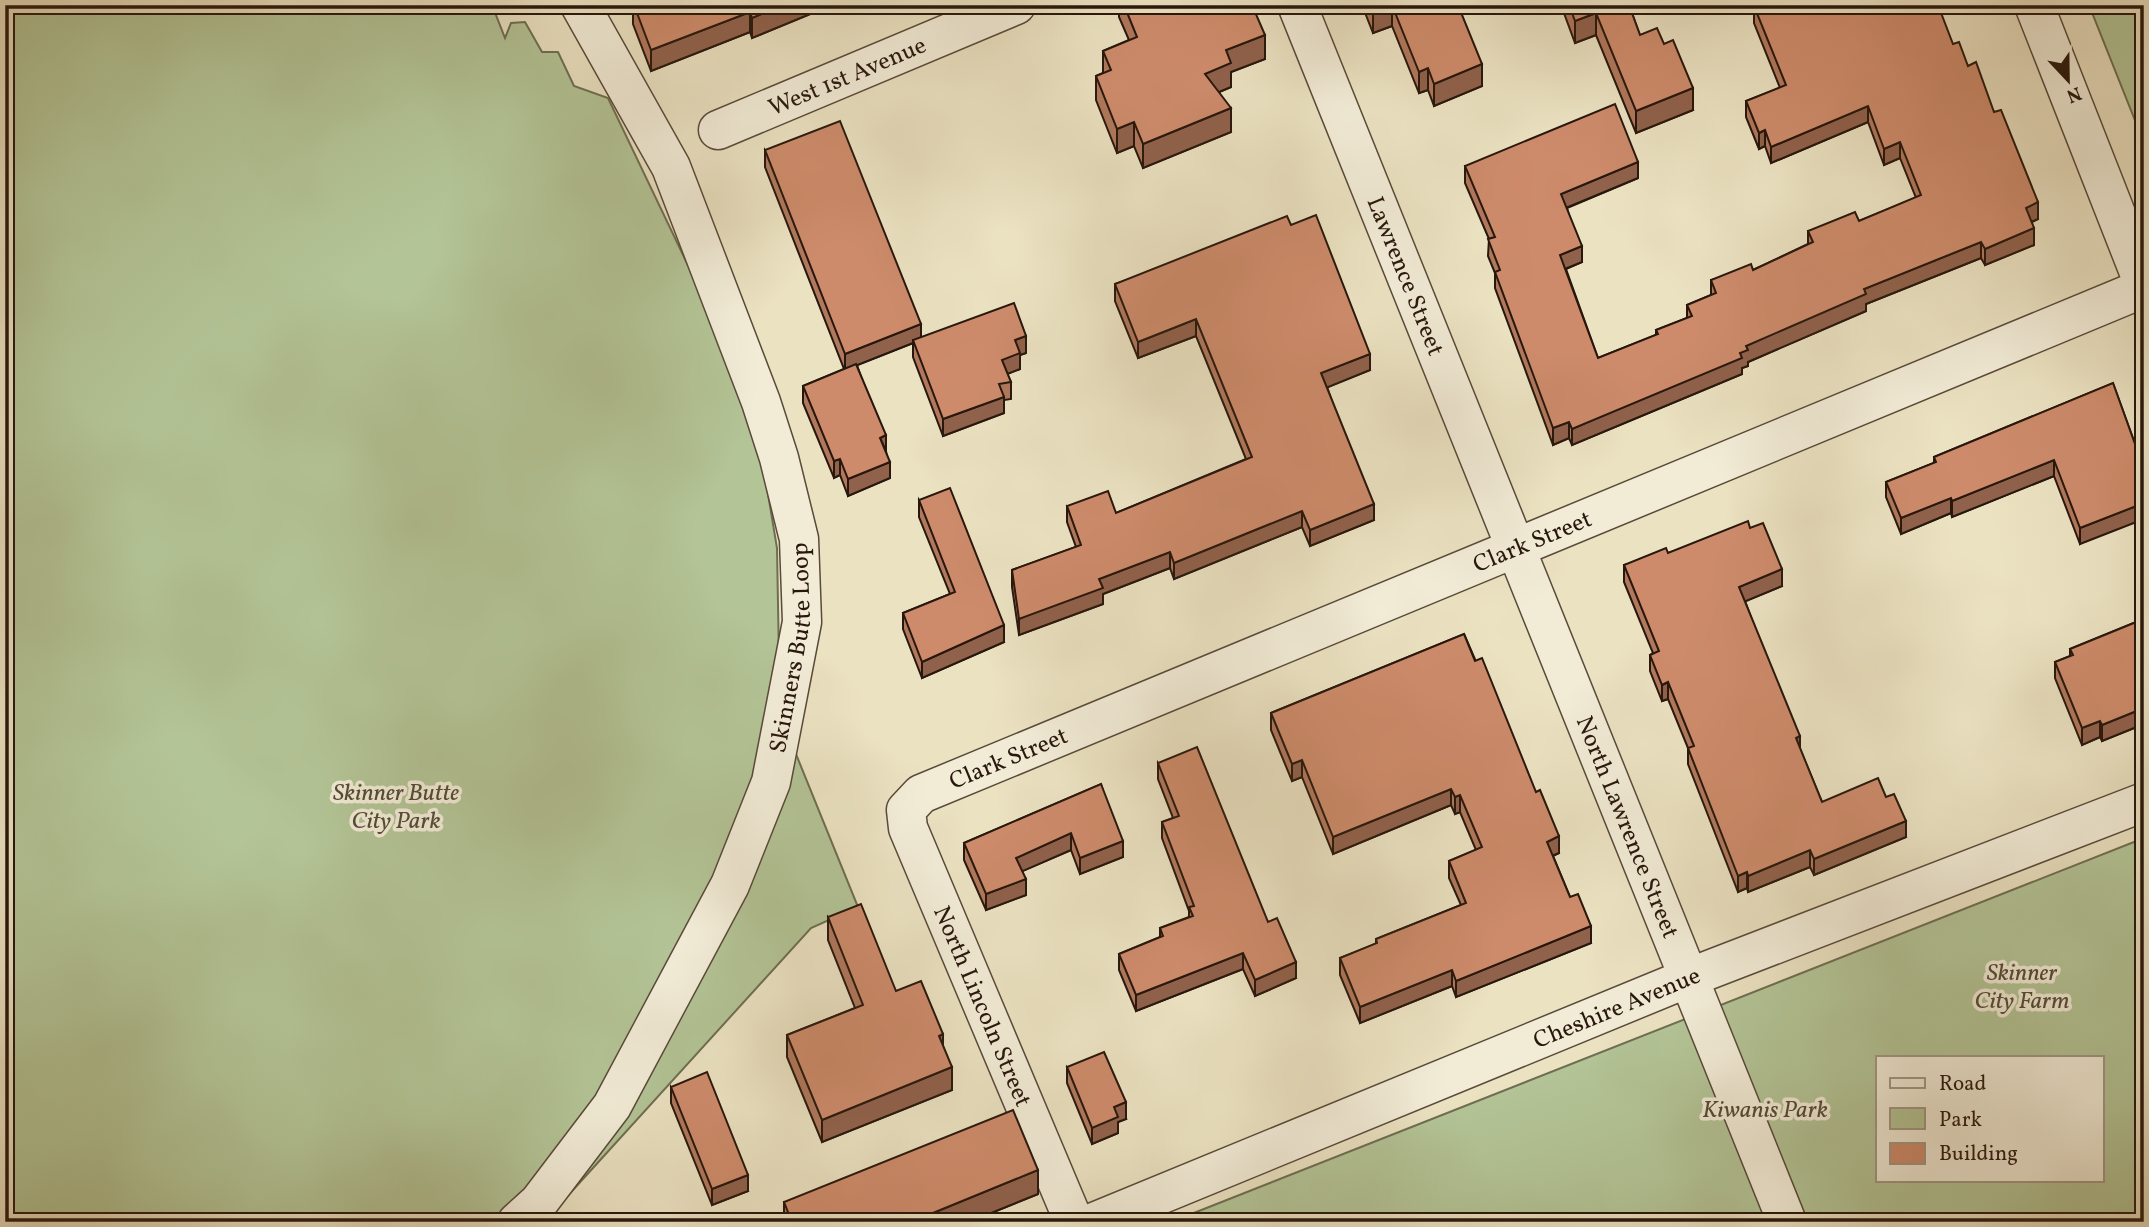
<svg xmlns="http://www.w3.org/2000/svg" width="2149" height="1227" font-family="Vollkorn,serif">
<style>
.green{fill:#b3c496;stroke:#6e6e52;stroke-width:2;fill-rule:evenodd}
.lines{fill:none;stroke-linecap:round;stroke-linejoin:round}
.minor-casing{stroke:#594a3a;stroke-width:41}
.tertiary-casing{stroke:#594a3a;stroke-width:41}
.minor{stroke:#f2ecd7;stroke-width:38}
.tertiary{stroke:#f2ecd7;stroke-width:38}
.wall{fill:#b0785c;stroke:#28170d;stroke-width:2}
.shaded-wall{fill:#90614b;stroke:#28170d;stroke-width:2}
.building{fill:#cd8b6b;stroke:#28170d;stroke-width:2}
.labels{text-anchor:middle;stroke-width:7;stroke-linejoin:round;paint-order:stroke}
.street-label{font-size:24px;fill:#28170d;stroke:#f2ecd7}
.park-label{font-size:24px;font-style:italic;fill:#524b36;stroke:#f2ecd7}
</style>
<rect width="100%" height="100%" fill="#ebe2c2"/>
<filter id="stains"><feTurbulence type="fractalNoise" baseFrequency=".00286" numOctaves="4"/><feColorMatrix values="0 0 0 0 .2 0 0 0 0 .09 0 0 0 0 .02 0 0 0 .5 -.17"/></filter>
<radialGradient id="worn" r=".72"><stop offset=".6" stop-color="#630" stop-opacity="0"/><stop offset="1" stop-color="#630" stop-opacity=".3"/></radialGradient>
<g class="green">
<polygon points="5,5 492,5 505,38 511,23 525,22 542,52 558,52 574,86 608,98 706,303 761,452 777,548 779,660 770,690 858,907 811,928 544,1222 5,1222"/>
<polygon points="2089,5 2144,5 2144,143"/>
<path d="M 2144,838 L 2144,1222 L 1171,1222 ZM 1878,1057 L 2102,1057 L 2102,1180 L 1878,1180 Z"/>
</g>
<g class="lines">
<defs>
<g id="minor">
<path id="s1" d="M 1297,5 L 1787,1222"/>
<path id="s2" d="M 718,130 L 1016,5"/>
<path id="s3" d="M 517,1222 L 539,1202 L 612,1106 L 730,885 L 771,782 L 802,622 L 799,539 L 779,458 L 761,402 L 671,167 L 580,5"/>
<path id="s4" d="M 1074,1222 L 908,828 L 906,810 L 921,794 L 2144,288"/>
</g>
<g id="tertiary">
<polyline points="2034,5 2144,285"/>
<path id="s5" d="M 1094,1222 L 1688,978 L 2144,802"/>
</g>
</defs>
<use href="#minor" class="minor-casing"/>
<use href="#tertiary" class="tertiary-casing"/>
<use href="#minor" class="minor"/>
<use href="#tertiary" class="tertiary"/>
</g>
<g class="wall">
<polygon points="633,5 832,5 752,38 750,32 651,71 633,24"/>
<polygon points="1119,5 1252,5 1265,59 1231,72 1231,87 1219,92 1231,132 1143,168 1134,146 1117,153 1096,100 1096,76 1103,73 1103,51 1129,40 1119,17"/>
<polygon points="1362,5 1458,5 1482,86 1434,106 1428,90 1419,93 1392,26 1373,33"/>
<polygon points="1561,5 1629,5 1640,35 1693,110 1636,133 1596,35 1575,43"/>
<polygon points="1754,6 1953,44 1968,66 1994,112 2038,219 2032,222 2034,245 1985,265 1981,258 1866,304 1866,311 1748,362 1748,366 1742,368 1742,374 1572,445 1569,438 1553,445 1495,288 1495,273 1488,256 1489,239 1465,183 1465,166 1638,178 1567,208 1582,262 1566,269 1598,358 1656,335 1656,330 1687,318 1687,305 1711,295 1711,280 1753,270 1808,244 1808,231 1859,221 1916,198 1900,158 1884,165 1868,122 1771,163 1765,146 1759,149 1746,117 1746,101 1780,88 1754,23"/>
<polygon points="765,150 921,338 1026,353 1020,355 1020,369 1007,374 1011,382 1011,399 1004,400 1004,413 943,436 913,357 913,343 857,365 886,451 890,478 848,496 840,475 834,478 803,403 803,386 844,369 765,167"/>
<polygon points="1291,225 1370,370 1327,387 1374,520 1310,546 1302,527 1174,579 1170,568 1103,594 1103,604 1019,635 1012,587 1012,570 1076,547 1067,522 1067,506 1116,513 1246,459 1196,336 1138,358 1115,301 1115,284"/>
<polygon points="2113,383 2144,469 2144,497 2080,544 2054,476 1952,517 1951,513 1901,534 1886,497 1886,482 1934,463 1934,457"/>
<polygon points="919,500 1004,642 922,678 903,629 903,613 950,594 919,517"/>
<polygon points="1750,528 1782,586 1745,601 1800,749 1822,802 1886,797 1906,837 1814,875 1810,867 1748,892 1747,888 1738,892 1688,764 1688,748 1668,699 1662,701 1650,671 1650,655 1653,653 1624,582 1624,565 1668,553"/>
<polygon points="2144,611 2144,724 2102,741 2100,737 2082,745 2055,678 2055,662 2070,656 2070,649 2136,622 2136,614"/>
<polygon points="1464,634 1559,853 1553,856 1570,897 1591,943 1456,997 1452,986 1360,1023 1340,975 1340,958 1376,944 1376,939 1461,905 1449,878 1449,861 1476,850 1460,812 1455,814 1451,805 1333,854 1302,777 1292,781 1271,730 1271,713"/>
<polygon points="1158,763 1268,922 1296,978 1255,996 1243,969 1136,1011 1119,970 1119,954 1160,937 1160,928 1189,917 1189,911 1162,838 1162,822 1173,818 1158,779"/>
<polygon points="1101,784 1123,857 1080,874 1071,850 1022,871 1026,895 986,910 964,860 964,843"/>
<polygon points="828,917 896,991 943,1046 952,1090 822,1142 787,1057 787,1035 855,1008 828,940"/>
<polygon points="1067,1067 1126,1119 1118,1122 1118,1133 1092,1144 1067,1083"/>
<polygon points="671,1087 748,1191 712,1205 671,1103"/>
<polygon points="1038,1194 969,1222 784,1222 784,1202"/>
</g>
<g class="shaded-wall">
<polygon points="783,5 832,5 752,38 752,18"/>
<polygon points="1389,5 1392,5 1392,26 1373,33 1373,12"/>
<polygon points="750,12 750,32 651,71 651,50"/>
<polygon points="1596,13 1596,35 1575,43 1575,21"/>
<polygon points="1265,35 1265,59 1231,72 1231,87 1205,98 1205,74 1226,50"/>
<polygon points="1482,64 1482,86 1434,106 1434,84"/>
<polygon points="1428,68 1428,90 1419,93 1419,72"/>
<polygon points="1693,88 1693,110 1636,133 1636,111"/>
<polygon points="1868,106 1868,122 1771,163 1771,147"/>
<polygon points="1231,108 1231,132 1143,168 1143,144"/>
<polygon points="1134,122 1134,146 1117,153 1117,129"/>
<polygon points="1765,130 1765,146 1759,149 1759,133"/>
<polygon points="1900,142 1900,158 1884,165 1884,149"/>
<polygon points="1638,162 1638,178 1561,210 1561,194"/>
<polygon points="2038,202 2038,219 2026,224 2026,208"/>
<polygon points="2034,228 2034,245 1985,265 1985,249"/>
<polygon points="1981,242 1981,258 1866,304 1866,311 1748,362 1748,366 1742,368 1742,374 1572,445 1572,429 1740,353 1746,346 1864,289"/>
<polygon points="1582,246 1582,262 1560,271 1560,255"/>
<polygon points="1196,319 1196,336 1138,358 1138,342"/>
<polygon points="921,324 921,340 913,340 913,343 845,370 845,354"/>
<polygon points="1026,336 1026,353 1020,355 1020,369 1002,376 1002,360 1015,340"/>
<polygon points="1370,354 1370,370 1321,390 1321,373"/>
<polygon points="1004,397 1004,413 943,436 943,419"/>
<polygon points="1569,422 1569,438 1553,445 1553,428"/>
<polygon points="886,435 886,451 880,438"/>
<polygon points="840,459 840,475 834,478 834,461"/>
<polygon points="2054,460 2054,476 1952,517 1952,501"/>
<polygon points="890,462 890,478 848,496 848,479"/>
<polygon points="2144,482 2144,497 2138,499 2138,484"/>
<polygon points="1951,498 1951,513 1901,534 1901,518"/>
<polygon points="2144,503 2144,519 2080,544 2080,528"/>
<polygon points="1374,504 1374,520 1310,546 1310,530"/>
<polygon points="1302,511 1302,527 1174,579 1174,563"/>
<polygon points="1170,552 1170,568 1103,594 1103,604 1019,635 1019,619 1099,579"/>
<polygon points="1782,569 1782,586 1739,604 1739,587"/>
<polygon points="1004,625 1004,642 922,678 922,662"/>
<polygon points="1668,682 1668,699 1662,701 1662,685"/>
<polygon points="2144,708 2144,724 2102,741 2102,725"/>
<polygon points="2100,721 2100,737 2082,745 2082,728"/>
<polygon points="1800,736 1800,753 1796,738"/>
<polygon points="1302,760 1302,777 1292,781 1292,764"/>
<polygon points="1451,789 1451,805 1333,854 1333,837"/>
<polygon points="1460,795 1460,812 1455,814 1455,797"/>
<polygon points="1906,821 1906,837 1814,875 1814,859"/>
<polygon points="1071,833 1071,850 1016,874 1016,858"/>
<polygon points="1559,836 1559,853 1547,858 1547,842"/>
<polygon points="1123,841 1123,857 1080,874 1080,858"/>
<polygon points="1810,850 1810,867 1748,892 1748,876"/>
<polygon points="1747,872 1747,888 1738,892 1738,876"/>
<polygon points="1026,879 1026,895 986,910 986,894"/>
<polygon points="1591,926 1591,943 1456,997 1456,981"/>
<polygon points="1243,953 1243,969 1136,1011 1136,995"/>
<polygon points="1296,962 1296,978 1255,996 1255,980"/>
<polygon points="1452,970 1452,986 1360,1023 1360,1007"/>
<polygon points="943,1034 943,1056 939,1036"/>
<polygon points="952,1067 952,1090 822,1142 822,1120"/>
<polygon points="1126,1102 1126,1119 1118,1122 1118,1133 1092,1144 1092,1128 1114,1107"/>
<polygon points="1038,1170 1038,1194 969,1222 911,1222"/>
<polygon points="748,1175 748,1191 712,1205 712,1189"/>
</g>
<g class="building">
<polygon points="634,5 783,5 752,18 750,12 651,50"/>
<polygon points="1124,5 1252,5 1265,35 1226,50 1231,63 1205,74 1231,108 1143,144 1134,122 1117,129 1096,76 1111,70 1103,51 1137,37"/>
<polygon points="1370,5 1389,5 1373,12"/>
<polygon points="1392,5 1458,5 1482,64 1434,84 1428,68 1419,72"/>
<polygon points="1569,5 1629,5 1640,35 1657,28 1664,44 1673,40 1693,88 1636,111 1596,13 1575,21"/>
<polygon points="1756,5 1938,5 1953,44 1959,42 1968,66 1976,62 1994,112 2001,110 2038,202 2026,208 2034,228 1985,249 1981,242 1864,289 1866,294 1746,346 1748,350 1740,353 1742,358 1572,429 1569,422 1553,428 1495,272 1500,270 1488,239 1495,237 1465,166 1615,104 1638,162 1561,194 1582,246 1560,255 1598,358 1658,334 1656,330 1692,316 1687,305 1716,293 1711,280 1751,264 1753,270 1813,242 1808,231 1855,212 1859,221 1921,195 1900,142 1884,149 1868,106 1771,147 1765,130 1759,133 1746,101 1786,85 1754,6"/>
<polygon points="840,121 921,324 845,354 765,150"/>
<polygon points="1316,215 1370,354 1321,373 1374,504 1310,530 1302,511 1174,563 1170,552 1099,579 1103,588 1019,619 1012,570 1081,545 1067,506 1108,491 1116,513 1252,457 1196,319 1138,342 1115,284 1287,216 1291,225"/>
<polygon points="1014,303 1026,336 1015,340 1020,353 1002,360 1011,382 999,384 1004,397 943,419 913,340"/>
<polygon points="856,364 886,435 880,438 890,462 848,479 840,459 834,461 803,386"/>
<polygon points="2113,383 2144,469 2144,482 2138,484 2144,499 2144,503 2080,528 2054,460 1952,501 1951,498 1901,518 1886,482 1936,462 1934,457"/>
<polygon points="950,488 1004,625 922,662 903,613 955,592 919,500"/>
<polygon points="1748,521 1750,528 1763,523 1782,569 1739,587 1800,736 1796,738 1822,802 1878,778 1886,797 1894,794 1906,821 1814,859 1810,850 1748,876 1747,872 1738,876 1688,748 1694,746 1668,682 1662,685 1650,655 1659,651 1624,565 1666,548 1668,553"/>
<polygon points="2144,611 2144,708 2102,725 2100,721 2082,728 2055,662 2073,655 2070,649 2139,621 2136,614"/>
<polygon points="1464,634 1475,661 1482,658 1536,792 1540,790 1559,836 1547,842 1570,897 1578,894 1591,926 1456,981 1452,970 1360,1007 1340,958 1377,943 1376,939 1466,903 1449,861 1482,847 1460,795 1455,797 1451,789 1333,837 1302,760 1292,764 1271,713"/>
<polygon points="1197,747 1268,922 1277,918 1296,962 1255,980 1243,953 1136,995 1119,954 1163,936 1160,928 1193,916 1189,907 1194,906 1162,822 1179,816 1158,763"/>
<polygon points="1101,784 1123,841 1080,858 1071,833 1016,858 1026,879 986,894 964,843"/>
<polygon points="861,904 896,991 921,981 943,1034 939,1036 952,1067 822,1120 787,1035 863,1005 828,917"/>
<polygon points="1104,1052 1126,1102 1114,1107 1118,1117 1092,1128 1067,1067"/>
<polygon points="707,1072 748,1175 712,1189 671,1087"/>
<polygon points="1013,1110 1038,1170 911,1222 792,1222 784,1202"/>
</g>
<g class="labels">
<g class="street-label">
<text dy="8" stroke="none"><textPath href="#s2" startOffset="140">West 1st Avenue</textPath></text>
<text dy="8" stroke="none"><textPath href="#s1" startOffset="292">Lawrence Street</textPath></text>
<text dy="8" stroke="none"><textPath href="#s4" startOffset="1129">Clark Street</textPath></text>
<text dy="8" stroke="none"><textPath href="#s3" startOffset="648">Skinners Butte Loop</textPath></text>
<text dy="8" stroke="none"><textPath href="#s4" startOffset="562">Clark Street</textPath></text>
<text dy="8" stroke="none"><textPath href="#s1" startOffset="886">North Lawrence Street</textPath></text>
<text transform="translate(983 1006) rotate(67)" y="8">North Lincoln Street</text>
<text dy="8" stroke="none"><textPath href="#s5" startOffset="565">Cheshire Avenue</textPath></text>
</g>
<g class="park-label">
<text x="396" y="800">Skinner Butte<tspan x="396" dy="28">City Park</tspan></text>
<text x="2022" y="980">Skinner<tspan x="2022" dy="28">City Farm</tspan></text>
<text x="1765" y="1117">Kiwanis Park</text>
</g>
</g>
<rect width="2149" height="1227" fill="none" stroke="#ebe2c2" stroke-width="28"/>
<rect x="7" y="7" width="2135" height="1213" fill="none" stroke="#28170d" stroke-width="3.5"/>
<rect x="14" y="14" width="2121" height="1199" fill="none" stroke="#28170d" stroke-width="2"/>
<rect x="1876" y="1056" width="228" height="126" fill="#f2ecd7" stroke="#a19786" stroke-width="2"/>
<rect x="1890" y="1078" width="35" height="10" fill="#f2ecd7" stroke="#a19786" stroke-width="2"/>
<text x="1939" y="1090" font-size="21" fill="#28170d">Road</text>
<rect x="1890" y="1108" width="35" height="21" fill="#b3c496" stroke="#a19786" stroke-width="2"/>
<text x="1939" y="1126" font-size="21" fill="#28170d">Park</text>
<rect x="1890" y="1143" width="35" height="21" fill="#cd8b6b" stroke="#a19786" stroke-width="2"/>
<text x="1939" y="1160" font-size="21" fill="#28170d">Building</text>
<g transform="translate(2068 80) rotate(158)" stroke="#f2ecd7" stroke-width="5" paint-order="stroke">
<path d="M0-5L12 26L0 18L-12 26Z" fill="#28170d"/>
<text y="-10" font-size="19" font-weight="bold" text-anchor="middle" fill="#28170d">N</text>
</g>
<rect width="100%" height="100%" filter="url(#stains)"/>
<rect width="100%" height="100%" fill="url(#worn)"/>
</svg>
